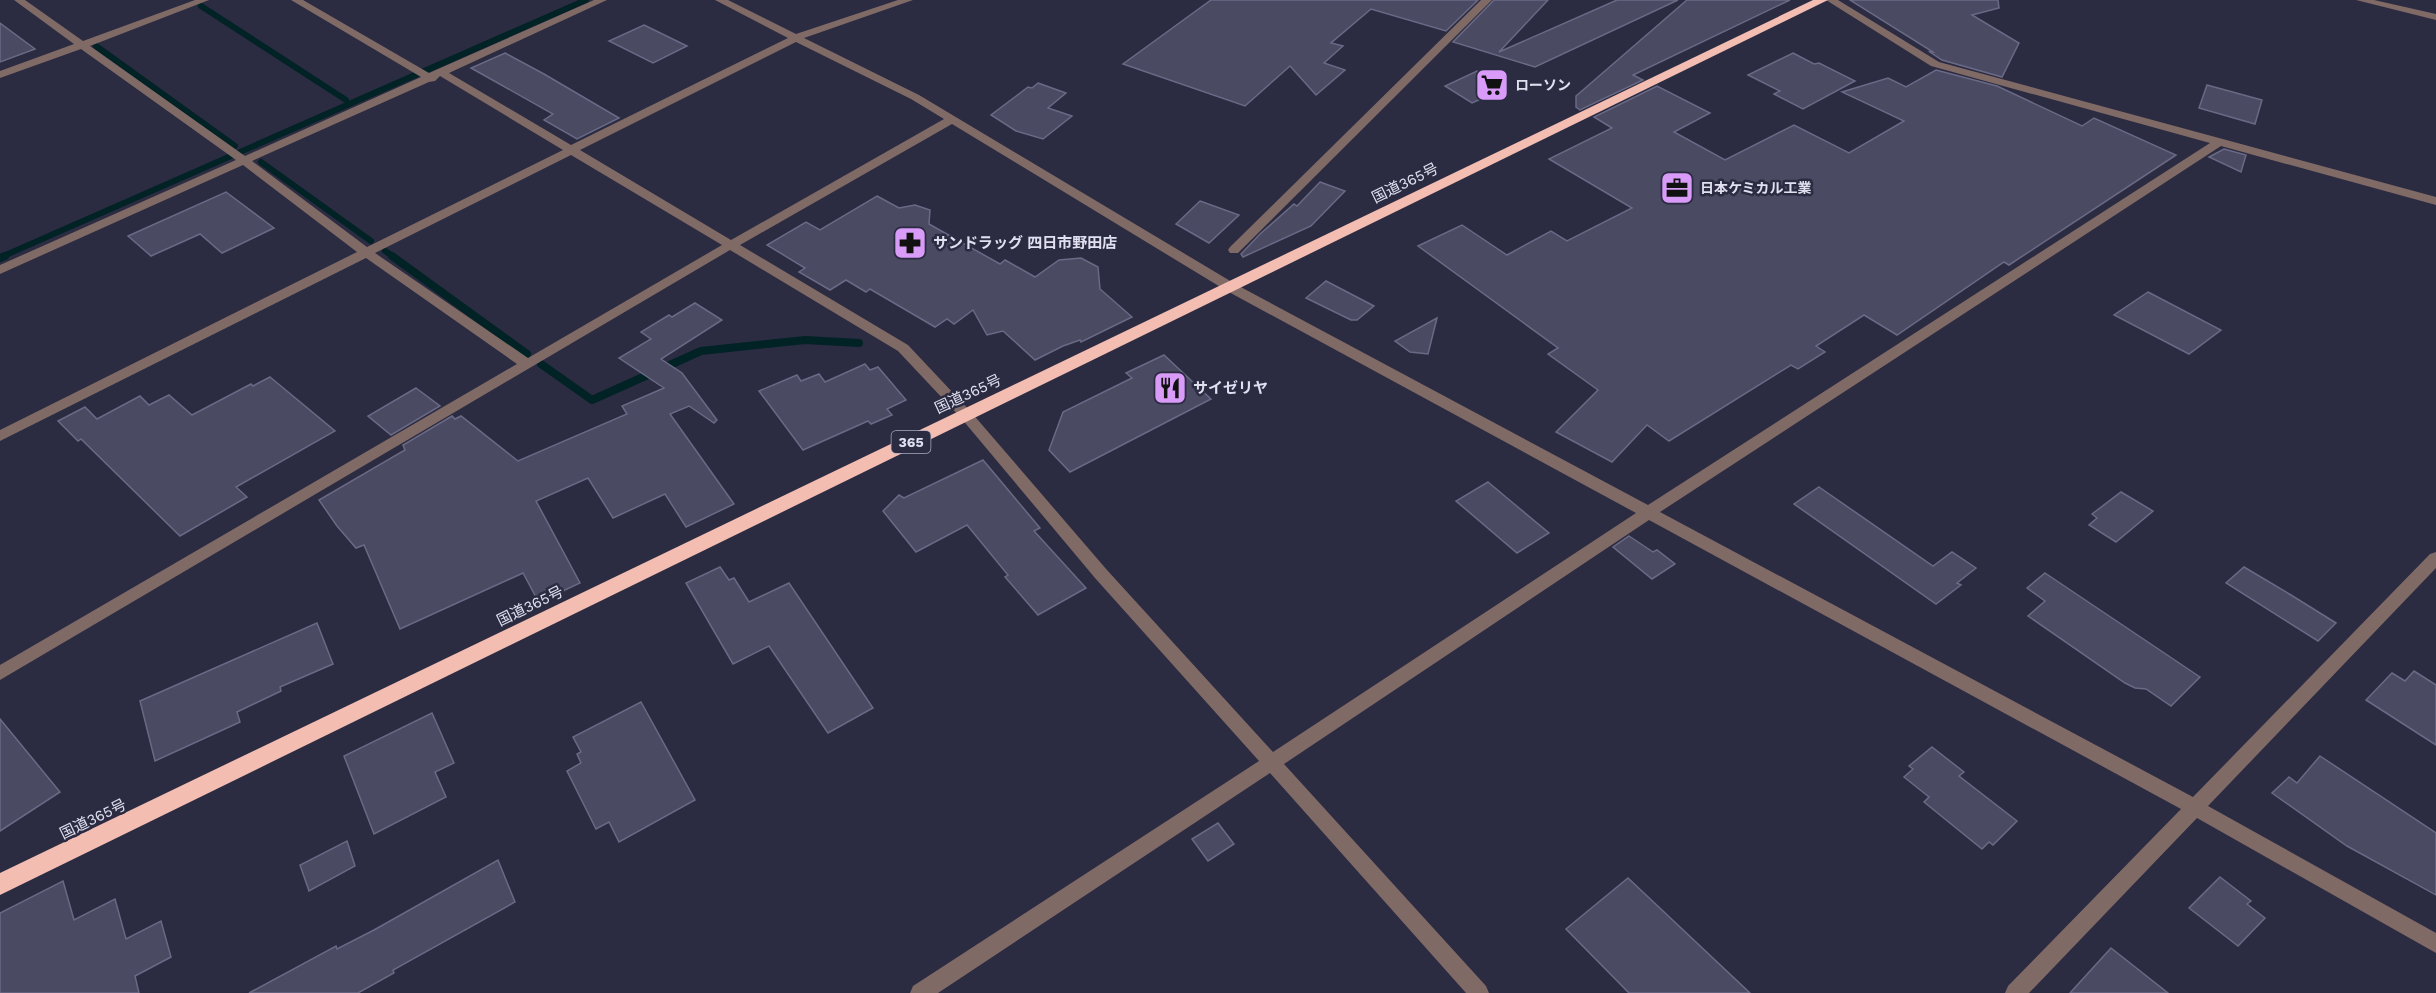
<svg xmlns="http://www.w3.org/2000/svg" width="2436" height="993" font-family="'Work Sans','Noto Sans JP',sans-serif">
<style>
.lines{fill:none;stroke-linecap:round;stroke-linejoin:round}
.stream-far1{stroke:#012325;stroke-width:6}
.stream{stroke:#012325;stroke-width:8}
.building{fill:#4a4a63;stroke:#6b6a86;stroke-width:1.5}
.minor{fill:#806a66;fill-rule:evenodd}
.highway{fill:#f4bdb2;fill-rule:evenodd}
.labels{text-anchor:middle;stroke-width:5;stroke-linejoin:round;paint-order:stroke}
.far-poi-label{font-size:14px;font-weight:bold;fill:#e0e0f0;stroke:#2b2b42;text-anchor:start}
.shield{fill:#2b2b42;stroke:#aaaabc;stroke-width:1.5}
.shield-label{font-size:14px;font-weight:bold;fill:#e0e0f0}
.street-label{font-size:15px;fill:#e0e0f0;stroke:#2b2b42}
.poi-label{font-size:15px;font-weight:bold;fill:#e0e0f0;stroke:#2b2b42;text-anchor:start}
</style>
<rect width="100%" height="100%" fill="#2b2b42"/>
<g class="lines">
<g class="stream-far1">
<polyline points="201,6 346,100"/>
<polyline points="96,46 235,146"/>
<polyline points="261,162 371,241"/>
<polyline points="385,251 394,257"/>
<polyline points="1,257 586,0"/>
</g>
<g class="stream">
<polyline points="392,256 527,354"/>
<polyline points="0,258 5,256"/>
<polyline points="541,364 592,400 701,351 805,340 859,343"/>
</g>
</g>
<g class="building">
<polygon points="1211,0 1478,0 1446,31 1371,9 1331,43 1343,46 1324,63 1345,70 1316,95 1290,66 1245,106 1123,64"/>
<polygon points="1494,0 1548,0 1499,52 1617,0 1678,0 1535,67 1453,42"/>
<polygon points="1687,0 1790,0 1633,75 1643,80 1580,110 1576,107 1576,96"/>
<polygon points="1850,0 1998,0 1999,8 1972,15 2019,43 2002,77 1942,60 1930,52 1933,52"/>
<polygon points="0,23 35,49 0,62"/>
<polygon points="644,25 687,46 653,63 609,41"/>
<polygon points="505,53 544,74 619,118 577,139 544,120 553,114 471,68"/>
<polygon points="1793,53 1814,64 1819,63 1855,81 1803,109 1774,94 1780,91 1748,75"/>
<polygon points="1936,70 1997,86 2082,126 2094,118 2176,155 2009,265 2004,262 1897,335 1864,315 1816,346 1825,352 1798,369 1791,365 1669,441 1647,425 1612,462 1556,432 1598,390 1548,354 1558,348 1418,246 1462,225 1507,255 1551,231 1567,241 1632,208 1549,159 1612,128 1594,117 1657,86 1710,113 1674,132 1725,160 1794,125 1849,153 1904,121 1842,92 1888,78 1906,87"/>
<polygon points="1477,71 1506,88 1472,103 1445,86"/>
<polygon points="1038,83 1066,93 1048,108 1072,116 1043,139 1016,131 991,115 1028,87 1032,88"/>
<polygon points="2207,85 2262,100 2255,124 2199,108"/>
<polygon points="2224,149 2246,155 2241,172 2209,157"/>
<polygon points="1320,182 1345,191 1311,226 1243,257 1241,254 1260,234 1294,204 1297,206"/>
<polygon points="226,192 274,228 222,253 200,234 151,256 128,236"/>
<polygon points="877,196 899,208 915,205 930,210 929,224 1000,264 1005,260 1035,277 1059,260 1081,258 1098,267 1100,289 1132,317 1081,342 1080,340 1063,346 1035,360 1003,331 987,335 973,310 954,324 947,319 935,327 870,289 866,292 846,280 830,290 799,272 805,268 767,245 806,222 820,230"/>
<polygon points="1200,201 1239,215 1209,243 1176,224"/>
<polygon points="1326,281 1374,306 1357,320 1351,320 1306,298"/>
<polygon points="2148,292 2221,330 2189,354 2114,315"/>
<polygon points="695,303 722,320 661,359 682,373 717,420 714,423 689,406 670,414 734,504 686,527 665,494 613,518 588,478 536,501 580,583 546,599 544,596 537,599 523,573 400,629 364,545 356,548 337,526 319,500 405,450 403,445 452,416 455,419 461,416 518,461 627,414 622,406 664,388 619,358 651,339 641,332 669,315 672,317"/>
<polygon points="1437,318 1428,354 1410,352 1395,341"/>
<polygon points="1164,355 1211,399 1070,472 1049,450 1063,412 1132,378 1126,373"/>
<polygon points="865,364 870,370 878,367 906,400 887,409 892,415 871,424 868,421 803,450 759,391 797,375 801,381 819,374 825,382"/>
<polygon points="270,377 335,431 236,487 247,497 180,536 81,439 78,441 58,421 85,407 97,419 140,396 149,405 169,395 192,415 251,384 253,386"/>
<polygon points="416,388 440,406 391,435 368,416"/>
<polygon points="983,460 1040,528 1034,531 1086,588 1038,615 1005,577 1008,575 967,525 916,552 883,511 899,495 904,498"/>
<polygon points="1488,482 1513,503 1549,533 1517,553 1456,501"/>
<polygon points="1819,487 1933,566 1952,552 1976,568 1957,583 1961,585 1936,604 1794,504"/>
<polygon points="2121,492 2153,511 2116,542 2089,525 2097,518 2092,514"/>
<polygon points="1629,536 1653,552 1657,550 1675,564 1652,579 1613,547"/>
<polygon points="720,567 729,580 734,578 749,602 789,583 873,708 828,733 769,646 733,664 686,583"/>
<polygon points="2244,567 2291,595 2336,623 2318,641 2226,583"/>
<polygon points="2045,573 2200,677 2171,706 2146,689 2135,688 2125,683 2028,616 2045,601 2027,588"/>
<polygon points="317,623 333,664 280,687 281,691 237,712 240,722 155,761 140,701"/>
<polygon points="2414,671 2436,685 2436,745 2366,700 2392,673 2405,681"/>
<polygon points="641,702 695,800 619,842 609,822 596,829 567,771 581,763 577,754 581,752 573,737"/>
<polygon points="432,713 454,763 435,772 446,797 374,834 344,756"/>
<polygon points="0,719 60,792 0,831"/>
<polygon points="1932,747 1964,772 1959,776 2017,821 1993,845 1989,842 1982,849 1924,802 1929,797 1904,777 1913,769 1909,766"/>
<polygon points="2320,756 2436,833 2436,895 2347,846 2272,793 2289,777 2297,783"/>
<polygon points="1218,823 1234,844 1208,861 1192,839"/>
<polygon points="347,841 355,866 309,891 300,865"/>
<polygon points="498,860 515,902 393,970 394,973 358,993 249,993 336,946 337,949 374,930"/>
<polygon points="2220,877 2251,901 2247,904 2265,918 2238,946 2189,908"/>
<polygon points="1628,878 1750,993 1629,993 1566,929"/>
<polygon points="63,881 74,920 115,899 126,939 161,921 171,957 135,976 139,993 0,993 0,913"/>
<polygon points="2111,948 2168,993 2070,993"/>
</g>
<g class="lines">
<g class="minor">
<path d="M 14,0 L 25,0 L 83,41 L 195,0 L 209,0 L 90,46 L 245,156 L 421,77 L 291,0 L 303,0 L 429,73 L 594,0 L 607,0 L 449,73 L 571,145 L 788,38 L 715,0 L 728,0 L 796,34 L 898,0 L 913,0 L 804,38 L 919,95 L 1237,285 L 1648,505 L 2210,143 L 1931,66 L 1826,0 L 1838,0 L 1939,62 L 2436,197 L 2436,205 L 2221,146 L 1660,512 L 2193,797 L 2430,554 L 2436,552 L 2436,568 L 2208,806 L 2436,933 L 2436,953 L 2197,818 L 2029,993 L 2005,993 L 2008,986 L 2181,809 L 1649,520 L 1284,764 L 1486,986 L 1489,993 L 1466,993 L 1270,773 L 938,993 L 910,993 L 913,986 L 1259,761 L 1095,578 L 961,418 L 898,351 L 730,250 L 0,680 L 0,665 L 517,364 L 366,258 L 0,441 L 0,430 L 357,252 L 243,165 L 0,274 L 0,265 L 236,160 L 81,49 L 0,78 L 0,71 L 74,44 ZM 796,42 L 911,99 L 944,119 L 731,240 L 580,150 ZM 440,76 L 563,150 L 367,247 L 252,161 L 429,82 L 435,81 ZM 952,124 L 1227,291 L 1636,513 L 1273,752 L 1107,570 L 971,412 L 908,345 L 740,245 ZM 571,155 L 722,245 L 528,358 L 375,253 Z"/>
<polygon points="1481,0 1492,0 1238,253 1230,253 1228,250 1230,247"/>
<polygon points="2356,0 2374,0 2436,14 2436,20"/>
</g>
<polygon class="highway" points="1813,0 1828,0 0,895 0,873"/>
</g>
<defs>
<symbol id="supermarket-square" viewBox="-11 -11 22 22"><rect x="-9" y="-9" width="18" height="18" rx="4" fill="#d89bf8" stroke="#2b2b42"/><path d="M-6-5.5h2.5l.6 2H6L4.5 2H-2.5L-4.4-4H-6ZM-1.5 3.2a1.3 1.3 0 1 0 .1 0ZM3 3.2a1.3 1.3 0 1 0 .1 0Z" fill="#111"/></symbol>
<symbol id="office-square" viewBox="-11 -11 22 22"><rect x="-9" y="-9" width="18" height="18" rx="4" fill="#d89bf8" stroke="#2b2b42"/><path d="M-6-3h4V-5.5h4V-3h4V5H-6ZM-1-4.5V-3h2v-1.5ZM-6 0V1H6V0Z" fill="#111"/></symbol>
<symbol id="pharmacy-square" viewBox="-11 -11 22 22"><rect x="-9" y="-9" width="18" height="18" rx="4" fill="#d89bf8" stroke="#2b2b42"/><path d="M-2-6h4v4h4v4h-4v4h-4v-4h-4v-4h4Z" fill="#111"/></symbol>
<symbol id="restaurant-square" viewBox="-11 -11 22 22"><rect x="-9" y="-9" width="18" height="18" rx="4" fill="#d89bf8" stroke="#2b2b42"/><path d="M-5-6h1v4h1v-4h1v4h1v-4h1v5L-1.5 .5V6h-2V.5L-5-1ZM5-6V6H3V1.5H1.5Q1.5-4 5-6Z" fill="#111"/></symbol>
</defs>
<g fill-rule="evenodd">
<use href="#supermarket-square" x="1473" y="66" width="38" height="38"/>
<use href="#office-square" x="1658" y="169" width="38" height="38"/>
<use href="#pharmacy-square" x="891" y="224" width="38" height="38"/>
<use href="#restaurant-square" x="1151" y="369" width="38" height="38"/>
</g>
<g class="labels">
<g class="far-poi-label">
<text x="1515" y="90">ローソン</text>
<text x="1700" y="193">日本ケミカル工業</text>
</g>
<rect class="shield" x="891.5" y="431" width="39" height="22" rx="4.5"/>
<g class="shield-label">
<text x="911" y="447">365</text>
</g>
<g class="street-label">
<text transform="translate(1405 183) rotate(-26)" y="5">国道365号</text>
<text transform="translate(968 394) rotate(-25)" y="5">国道365号</text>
<text transform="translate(530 606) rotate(-26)" y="5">国道365号</text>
<text transform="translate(93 819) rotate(-26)" y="5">国道365号</text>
</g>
<g class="poi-label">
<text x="933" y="248">サンドラッグ 四日市野田店</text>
<text x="1193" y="393">サイゼリヤ</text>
</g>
</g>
</svg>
